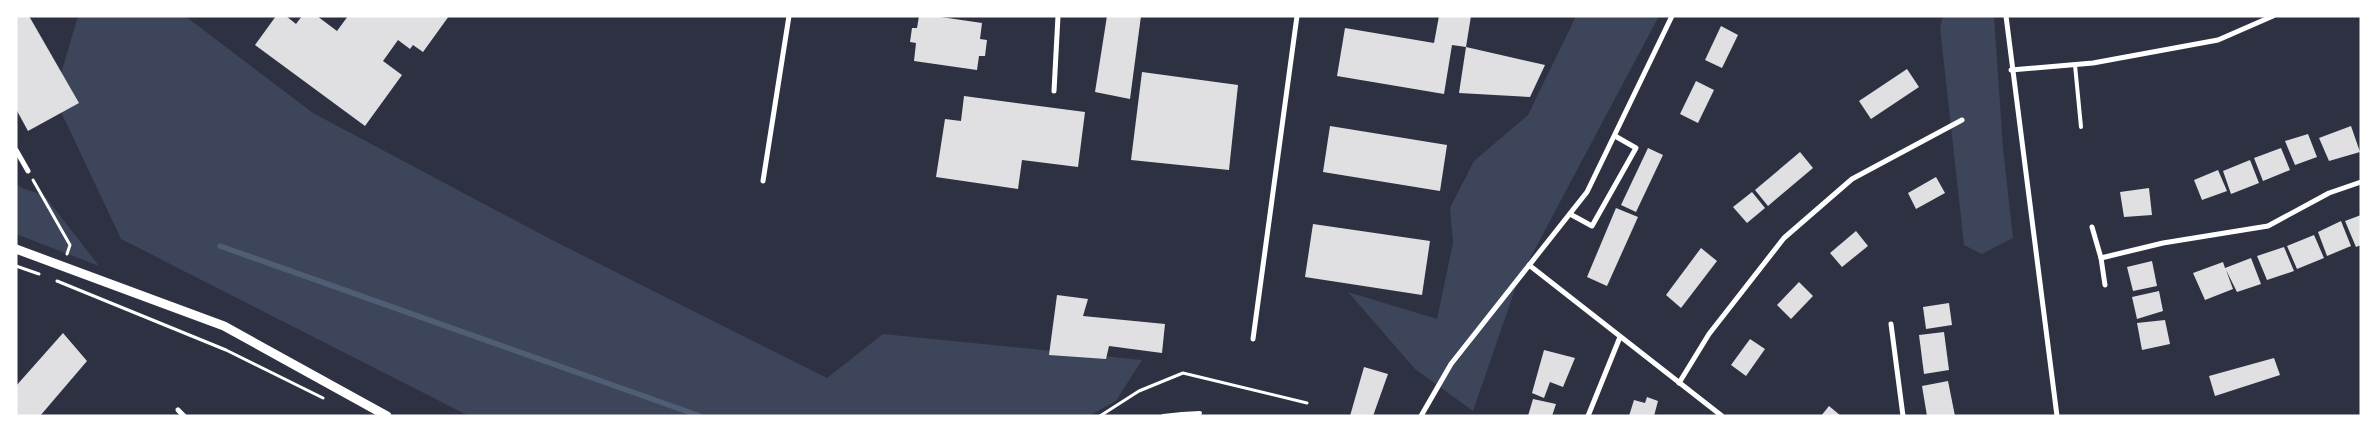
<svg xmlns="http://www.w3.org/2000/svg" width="2377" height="432" font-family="Jost,sans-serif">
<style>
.green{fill:#3c4559}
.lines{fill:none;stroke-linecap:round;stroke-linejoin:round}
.stream{stroke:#4f5d75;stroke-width:5.5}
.building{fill:#e0e0e3}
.path{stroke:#fff;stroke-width:3}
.service{stroke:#fff;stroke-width:4}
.minor{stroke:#fff;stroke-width:5}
.tertiary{stroke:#fff;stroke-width:9}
</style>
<rect width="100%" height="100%" fill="#2d3142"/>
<g class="green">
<polygon points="78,16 185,16 313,113 554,241 827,378 883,334 1142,360 1116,401 1089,416 469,416 121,239 54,97"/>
<polygon points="1576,16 1659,16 1518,281 1473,411 1415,369 1348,292 1437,319 1453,243 1450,208 1474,161 1528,115"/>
<polygon points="1943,16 1994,16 2003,148 2013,238 1982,254 1964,245 1940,28"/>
<polygon points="16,184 24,189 44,195 99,266 16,234"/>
</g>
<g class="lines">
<polyline class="stream" points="220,246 700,416"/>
</g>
<g class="building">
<polygon points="16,16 29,16 79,103 28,131 16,109"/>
<polygon points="276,16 286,16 296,24 302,16 317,16 337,31 348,16 449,16 423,52 413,45 410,49 398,40 383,61 402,75 365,126 255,45"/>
<polygon points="919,16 934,16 982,23 980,39 987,40 985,56 979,56 977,70 914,61 916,43 910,42 912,28 917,28"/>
<polygon points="1107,16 1141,16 1130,99 1095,92"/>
<polygon points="1439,16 1471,16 1466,47 1452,45 1444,94 1337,76 1345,28 1434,43"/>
<polygon points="1721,26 1738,35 1722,68 1705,60"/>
<polygon points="1466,47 1545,65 1530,97 1459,93"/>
<polygon points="1907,69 1919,87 1871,119 1859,101"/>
<polygon points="1142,72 1238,85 1229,170 1131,160"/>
<polygon points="1696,81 1714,90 1698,123 1680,114"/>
<polygon points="964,96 1085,112 1078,167 1022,160 1018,189 936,177 945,119 961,121"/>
<polygon points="1330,126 1447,145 1440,191 1323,172"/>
<polygon points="2351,126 2360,152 2329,161 2319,138"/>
<polygon points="2308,134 2317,157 2295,165 2285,141"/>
<polygon points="1648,148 1663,155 1636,212 1621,205"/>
<polygon points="2281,148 2290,170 2263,181 2254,158"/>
<polygon points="1800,152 1813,168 1768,206 1755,190"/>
<polygon points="2250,160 2259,183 2231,194 2223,171"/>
<polygon points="2218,170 2227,191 2202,200 2194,180"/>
<polygon points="1936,177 1945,193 1916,209 1908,193"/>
<polygon points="2149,188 2152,215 2124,217 2120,192"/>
<polygon points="1752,192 1765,208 1747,223 1733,207"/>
<polygon points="1616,208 1638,217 1607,286 1587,277"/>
<polygon points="2361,215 2361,245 2356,247 2345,221"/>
<polygon points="2341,221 2351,246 2327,256 2318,232"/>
<polygon points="1313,224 1430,241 1422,295 1305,277"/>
<polygon points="1856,231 1868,246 1842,267 1830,253"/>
<polygon points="2314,235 2324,258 2297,269 2287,246"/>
<polygon points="2284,247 2294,271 2267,280 2257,256"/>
<polygon points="1701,248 1717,261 1681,308 1666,295"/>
<polygon points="2251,258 2261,284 2237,292 2226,270 2233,289 2205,300 2193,273 2223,262 2225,268"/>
<polygon points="2152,261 2157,286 2133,291 2127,267"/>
<polygon points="1799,282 1813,296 1791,319 1777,305"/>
<polygon points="2159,291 2163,311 2137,319 2132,297"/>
<polygon points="1057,295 1088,299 1083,316 1165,324 1162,353 1109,346 1106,359 1049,355"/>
<polygon points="1949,303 1952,325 1926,329 1923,307"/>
<polygon points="2165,320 2170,344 2142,350 2137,323"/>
<polygon points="1944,332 1949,370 1924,374 1919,335"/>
<polygon points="63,333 87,361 40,416 16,416 16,386"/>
<polygon points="1750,339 1765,349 1746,376 1731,365"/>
<polygon points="1544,350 1575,358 1563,387 1550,382 1544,398 1532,393"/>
<polygon points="2274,358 2280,375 2215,396 2209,376"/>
<polygon points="1364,367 1388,374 1373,416 1350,416"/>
<polygon points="1948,381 1955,416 1927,416 1922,386"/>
<polygon points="1647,397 1658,401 1654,416 1629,416 1634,400 1645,403"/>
<polygon points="1533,399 1556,404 1552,416 1528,416"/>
<polygon points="1829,406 1841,416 1821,416"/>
</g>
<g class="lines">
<g class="path">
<polyline points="33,180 70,245 67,254"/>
<polyline points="16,266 39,274"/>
<polyline points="57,281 226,350 323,398"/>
<polyline points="1100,416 1139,391 1183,373 1307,403"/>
</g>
<g class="service">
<polyline points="2075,65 2081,127"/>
<polyline points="1182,414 1200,413"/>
<polyline points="1163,416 1182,414 1182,416"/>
</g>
<g class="minor">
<polyline points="2006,16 2057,416"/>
<polyline points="2011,70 2093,63 2218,40 2273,16"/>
<polyline points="1054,91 1058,16"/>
<polyline points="16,150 28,171"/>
<polyline points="763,181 789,16"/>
<polyline points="1570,214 1592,226 1636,148 1615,136"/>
<polyline points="2092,227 2101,258 2105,285"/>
<polyline points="2101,258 2163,243 2268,226 2329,193 2361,182"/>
<polyline points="1529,265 1722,416"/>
<polyline points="1891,324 1903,416"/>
<polyline points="1253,339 1297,16"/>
<polyline points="1679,383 1709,334 1784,238 1852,179 1962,120"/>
<polyline points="178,410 184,416"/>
<polyline points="1421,416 1451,364 1587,192 1672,16"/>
<polyline points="1588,416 1620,337"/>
</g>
<polyline class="tertiary" points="16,249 224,326 387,416"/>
</g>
<rect width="2377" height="432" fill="none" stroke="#ffffff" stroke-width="35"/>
</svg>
